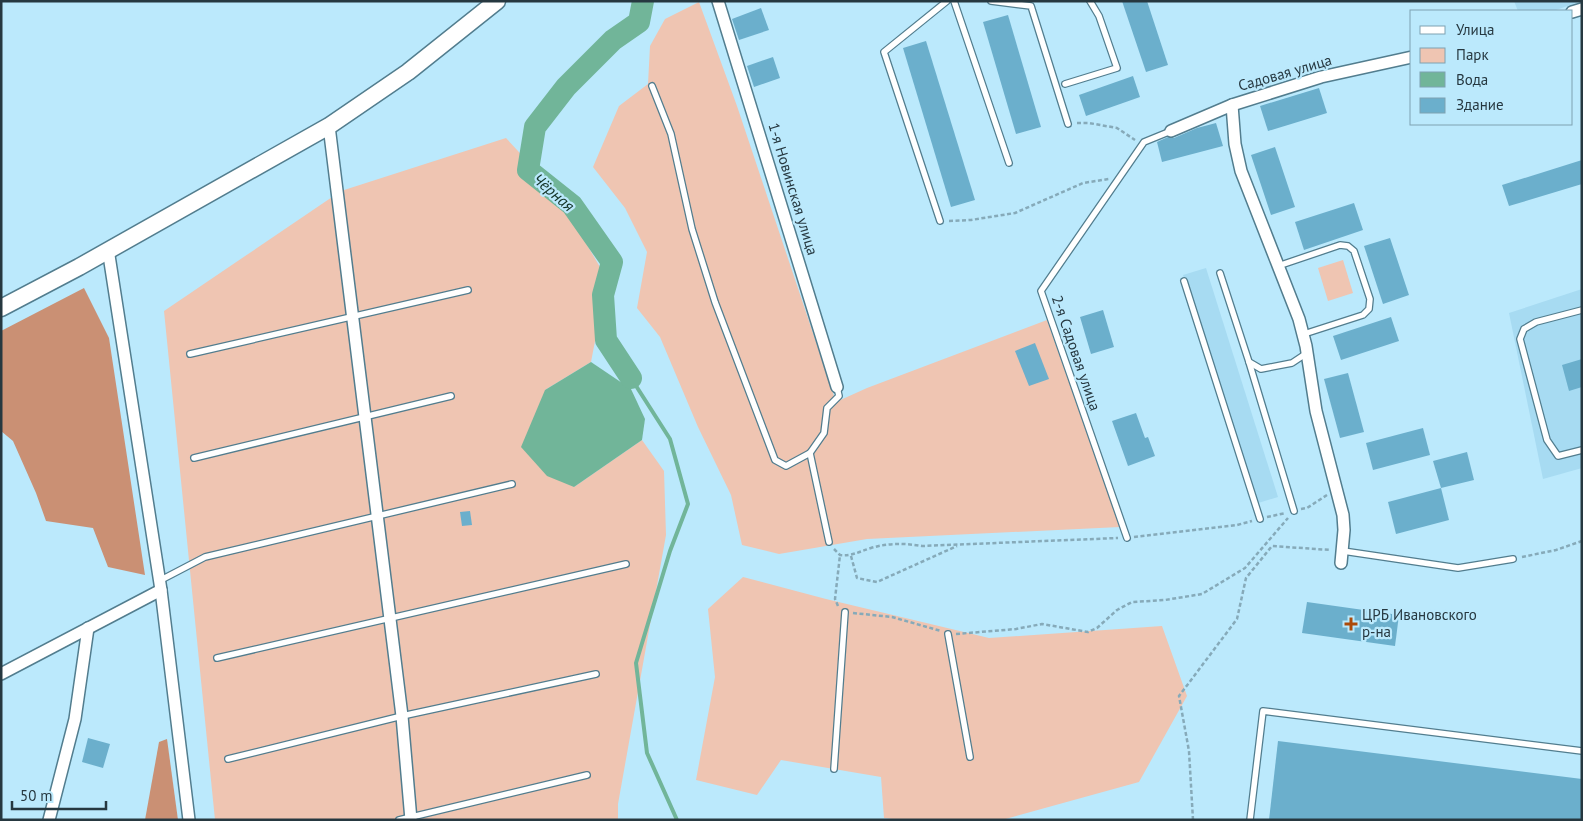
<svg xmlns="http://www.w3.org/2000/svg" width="1583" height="821" font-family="'PT Sans',sans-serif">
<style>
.built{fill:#a7dbf2}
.green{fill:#efc5b2}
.forest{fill:#ca9074}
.water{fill:#71b599}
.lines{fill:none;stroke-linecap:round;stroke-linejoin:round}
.stream{stroke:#71b599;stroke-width:4}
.river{stroke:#71b599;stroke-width:22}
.building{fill:#6bafcc}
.lane-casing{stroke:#527d8e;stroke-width:8}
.street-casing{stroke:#527d8e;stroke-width:14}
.secondary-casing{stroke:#527d8e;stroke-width:19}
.path{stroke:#86aab9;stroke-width:2.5;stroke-dasharray:4 2.5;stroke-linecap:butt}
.lane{stroke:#fff;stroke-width:5.5}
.street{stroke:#fff;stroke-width:11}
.secondary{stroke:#fff;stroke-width:16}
.poi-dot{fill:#ac4a09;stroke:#bbe9fc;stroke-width:2}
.labels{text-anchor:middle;stroke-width:4.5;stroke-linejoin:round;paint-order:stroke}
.street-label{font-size:15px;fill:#263840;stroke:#bbe9fc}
.poi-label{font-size:15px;fill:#263840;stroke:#bbe9fc;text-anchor:start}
.water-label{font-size:16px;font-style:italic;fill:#133327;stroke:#bbe9fc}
</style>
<rect width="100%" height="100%" fill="#bbe9fc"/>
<g class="built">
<polygon points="1514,1 1582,1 1553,11 1518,11"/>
<polygon points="1206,268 1278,497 1255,504 1183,275"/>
<polygon points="1582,289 1582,468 1543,479 1509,313"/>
</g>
<g class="green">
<polygon points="699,2 737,106 836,402 867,388 1047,320 1120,527 867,539 779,554 742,545 731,495 698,427 660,337 637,308 647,252 625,208 593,167 619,106 648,84 650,46 665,19"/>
<polygon points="506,138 556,192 607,279 591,362 545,390 574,487 642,440 664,471 666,535 618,804 618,820 215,820 164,311 341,191"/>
<polygon points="1343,260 1353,293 1328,301 1318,268"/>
<polygon points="743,577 826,599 989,638 1162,626 1187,696 1139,782 1002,820 900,820 884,818 881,777 781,760 757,795 696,780 715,677 708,609"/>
</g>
<g class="forest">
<polygon points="84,288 109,338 145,575 108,567 93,528 46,521 36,493 13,441 1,431 1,331"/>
<polygon points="167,739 178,820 145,820 159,742"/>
</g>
<polygon class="water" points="591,362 631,389 645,419 642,440 574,487 547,476 521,447 545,390"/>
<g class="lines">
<polyline class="stream" points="631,378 670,439 688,504 670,551 636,663 647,753 677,820"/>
<polyline class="river" points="631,378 606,340 603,295 612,262 572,205 528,170 535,127 566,87 613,40 639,22 643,1"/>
</g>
<g class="building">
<polygon points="1122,1 1147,1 1168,65 1146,72"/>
<polygon points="761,8 769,30 739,40 732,19"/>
<polygon points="1008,15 1041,127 1016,134 983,22"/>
<polygon points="926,41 975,200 951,207 903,48"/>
<polygon points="773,57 780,78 754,87 747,66"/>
<polygon points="1133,76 1140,97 1086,116 1079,95"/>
<polygon points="1319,88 1327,113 1268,131 1260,106"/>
<polygon points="1216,123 1223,146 1162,162 1157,142 1168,137 1174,138 1197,128"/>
<polygon points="1275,147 1295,207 1271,215 1251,155"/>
<polygon points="1582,160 1582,184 1509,206 1502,185"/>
<polygon points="1354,203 1363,230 1304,250 1295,222"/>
<polygon points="1390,238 1409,295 1383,304 1364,246"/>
<polygon points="1103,310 1114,347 1091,354 1080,317"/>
<polygon points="1391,317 1399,341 1341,360 1333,336"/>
<polygon points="1035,343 1049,379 1029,386 1015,351"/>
<polygon points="1582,359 1582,387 1569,391 1562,365"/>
<polygon points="1348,373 1364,432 1340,438 1324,379"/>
<polygon points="1136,413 1145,438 1148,437 1155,456 1128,466 1112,421"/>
<polygon points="1423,428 1430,455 1373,470 1366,443"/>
<polygon points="1467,452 1474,480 1441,488 1433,461"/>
<polygon points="1441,488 1449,520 1396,534 1388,502"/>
<polygon points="470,511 472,525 462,526 460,512"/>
<polygon points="1307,602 1399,615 1395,646 1302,633"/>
<polygon points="88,738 110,744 103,768 82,762"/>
<polygon points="1278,741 1582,779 1582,820 1269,820"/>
</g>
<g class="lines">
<defs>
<g id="lane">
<polyline points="954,1 1009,163"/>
<polyline points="991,1 1031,6 1068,124"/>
<polyline points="1065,84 1117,68 1099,16 1090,1"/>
<polyline points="652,86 671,134 692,229 715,302 775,460 786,466 810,453"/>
<polyline points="940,221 884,52 947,1"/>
<polyline points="1278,266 1340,245 1348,246 1354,251 1370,299 1369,309 1363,315 1304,334"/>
<polyline points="1220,273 1249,362 1261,369 1292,363 1307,353"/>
<polyline points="1184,281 1260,519"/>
<polyline points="1582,310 1536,322 1524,329 1520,339 1547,440 1558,456 1582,450"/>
<polyline points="190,354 468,290"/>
<polyline points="1249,362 1294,511"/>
<polyline points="194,458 451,396"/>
<polyline points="1127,538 1041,291 1144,142 1171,131"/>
<polyline points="829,542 810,453 824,433 827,408 839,396 837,387"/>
<polyline points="1343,551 1458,568 1513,559"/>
<polyline points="159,581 205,557 512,484"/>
<polyline points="948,634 970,757"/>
<polyline points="217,658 626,564"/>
<polyline points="228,759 402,716 596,674"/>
<polyline points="834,769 845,612"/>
<polyline points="399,820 587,775"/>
<polyline points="1250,820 1263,711 1582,751"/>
</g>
<g id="street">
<polyline points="718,1 837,387"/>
<polyline points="1572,12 1582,9"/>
<polyline points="1232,105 1235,144 1241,171 1299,319 1306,346 1316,411 1343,515 1344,530 1341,563"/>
<polyline points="329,126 402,716 411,820"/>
<polyline points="1171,131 1232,105 1321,77 1412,57"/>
<polyline points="108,249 161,590 189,820"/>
<polyline points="1,674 161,590"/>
<polyline points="49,820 75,719 88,628"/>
</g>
<polyline id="secondary" points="1,308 79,267 329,126 408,72 497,1"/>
</defs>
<use href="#lane" class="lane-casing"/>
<use href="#street" class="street-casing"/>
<use href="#secondary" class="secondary-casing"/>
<g class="path">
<polyline points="1077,123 1089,123 1117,128 1135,140"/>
<polyline points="949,221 971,220 1015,213 1083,183 1109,179"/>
<polyline points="1301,509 1307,508 1327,495"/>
<polyline points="1267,517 1286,513"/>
<polyline points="1134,537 1237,525 1252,521"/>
<path d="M 834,549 L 840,555 C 853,556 858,552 871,548 C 888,543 904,543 922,546 L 1118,538"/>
<polyline points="851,556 857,578 877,582 957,546"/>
<polyline points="1522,557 1556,550 1582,541"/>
<polyline points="838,606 835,599 840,555"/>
<polyline points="853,613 892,617 941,631"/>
<polyline points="956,634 1016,629 1042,624 1088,632 1097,628 1117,610 1132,602 1165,600 1202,594 1245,568 1288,518"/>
<polyline points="1193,820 1189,751 1179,696 1237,619 1246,578 1272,546 1331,550"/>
</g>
<use href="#lane" class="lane"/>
<use href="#street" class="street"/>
<use href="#secondary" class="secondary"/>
</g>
<path class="poi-dot" d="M1348.5 616.5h5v5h5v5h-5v5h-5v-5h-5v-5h5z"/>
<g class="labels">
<g class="street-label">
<text transform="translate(1285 73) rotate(-16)" y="5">Садовая улица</text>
<text transform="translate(793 189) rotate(73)" y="5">1-я Новинская улица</text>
<text transform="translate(1076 353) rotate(71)" y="5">2-я Садовая улица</text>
</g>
<g class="poi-label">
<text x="1362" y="620">ЦРБ Ивановского<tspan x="1362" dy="17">р-на</tspan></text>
</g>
<g class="water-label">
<text transform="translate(554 192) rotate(41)" y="6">Чёрная</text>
</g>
</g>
<rect width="1583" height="821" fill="none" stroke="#263840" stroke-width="5"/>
<rect x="1410" y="10" width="162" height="115" fill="#bbe9fc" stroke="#7fa2b1"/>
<rect x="1420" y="26" width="25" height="8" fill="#ffffff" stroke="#7fa2b1"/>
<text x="1456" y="35" font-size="15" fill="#263840">Улица</text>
<rect x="1420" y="48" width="25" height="15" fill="#efc5b2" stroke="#7fa2b1"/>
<text x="1456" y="60" font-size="15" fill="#263840">Парк</text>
<rect x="1420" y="72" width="25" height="15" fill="#71b599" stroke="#7fa2b1"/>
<text x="1456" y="85" font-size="15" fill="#263840">Вода</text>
<rect x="1420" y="98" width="25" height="15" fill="#6bafcc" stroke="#7fa2b1"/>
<text x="1456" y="110" font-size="15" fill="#263840">Здание</text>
<path d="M12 801v8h94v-8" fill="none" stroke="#263840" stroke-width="2.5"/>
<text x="20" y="801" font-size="15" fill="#263840" stroke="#bbe9fc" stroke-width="4" paint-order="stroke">50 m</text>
</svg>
